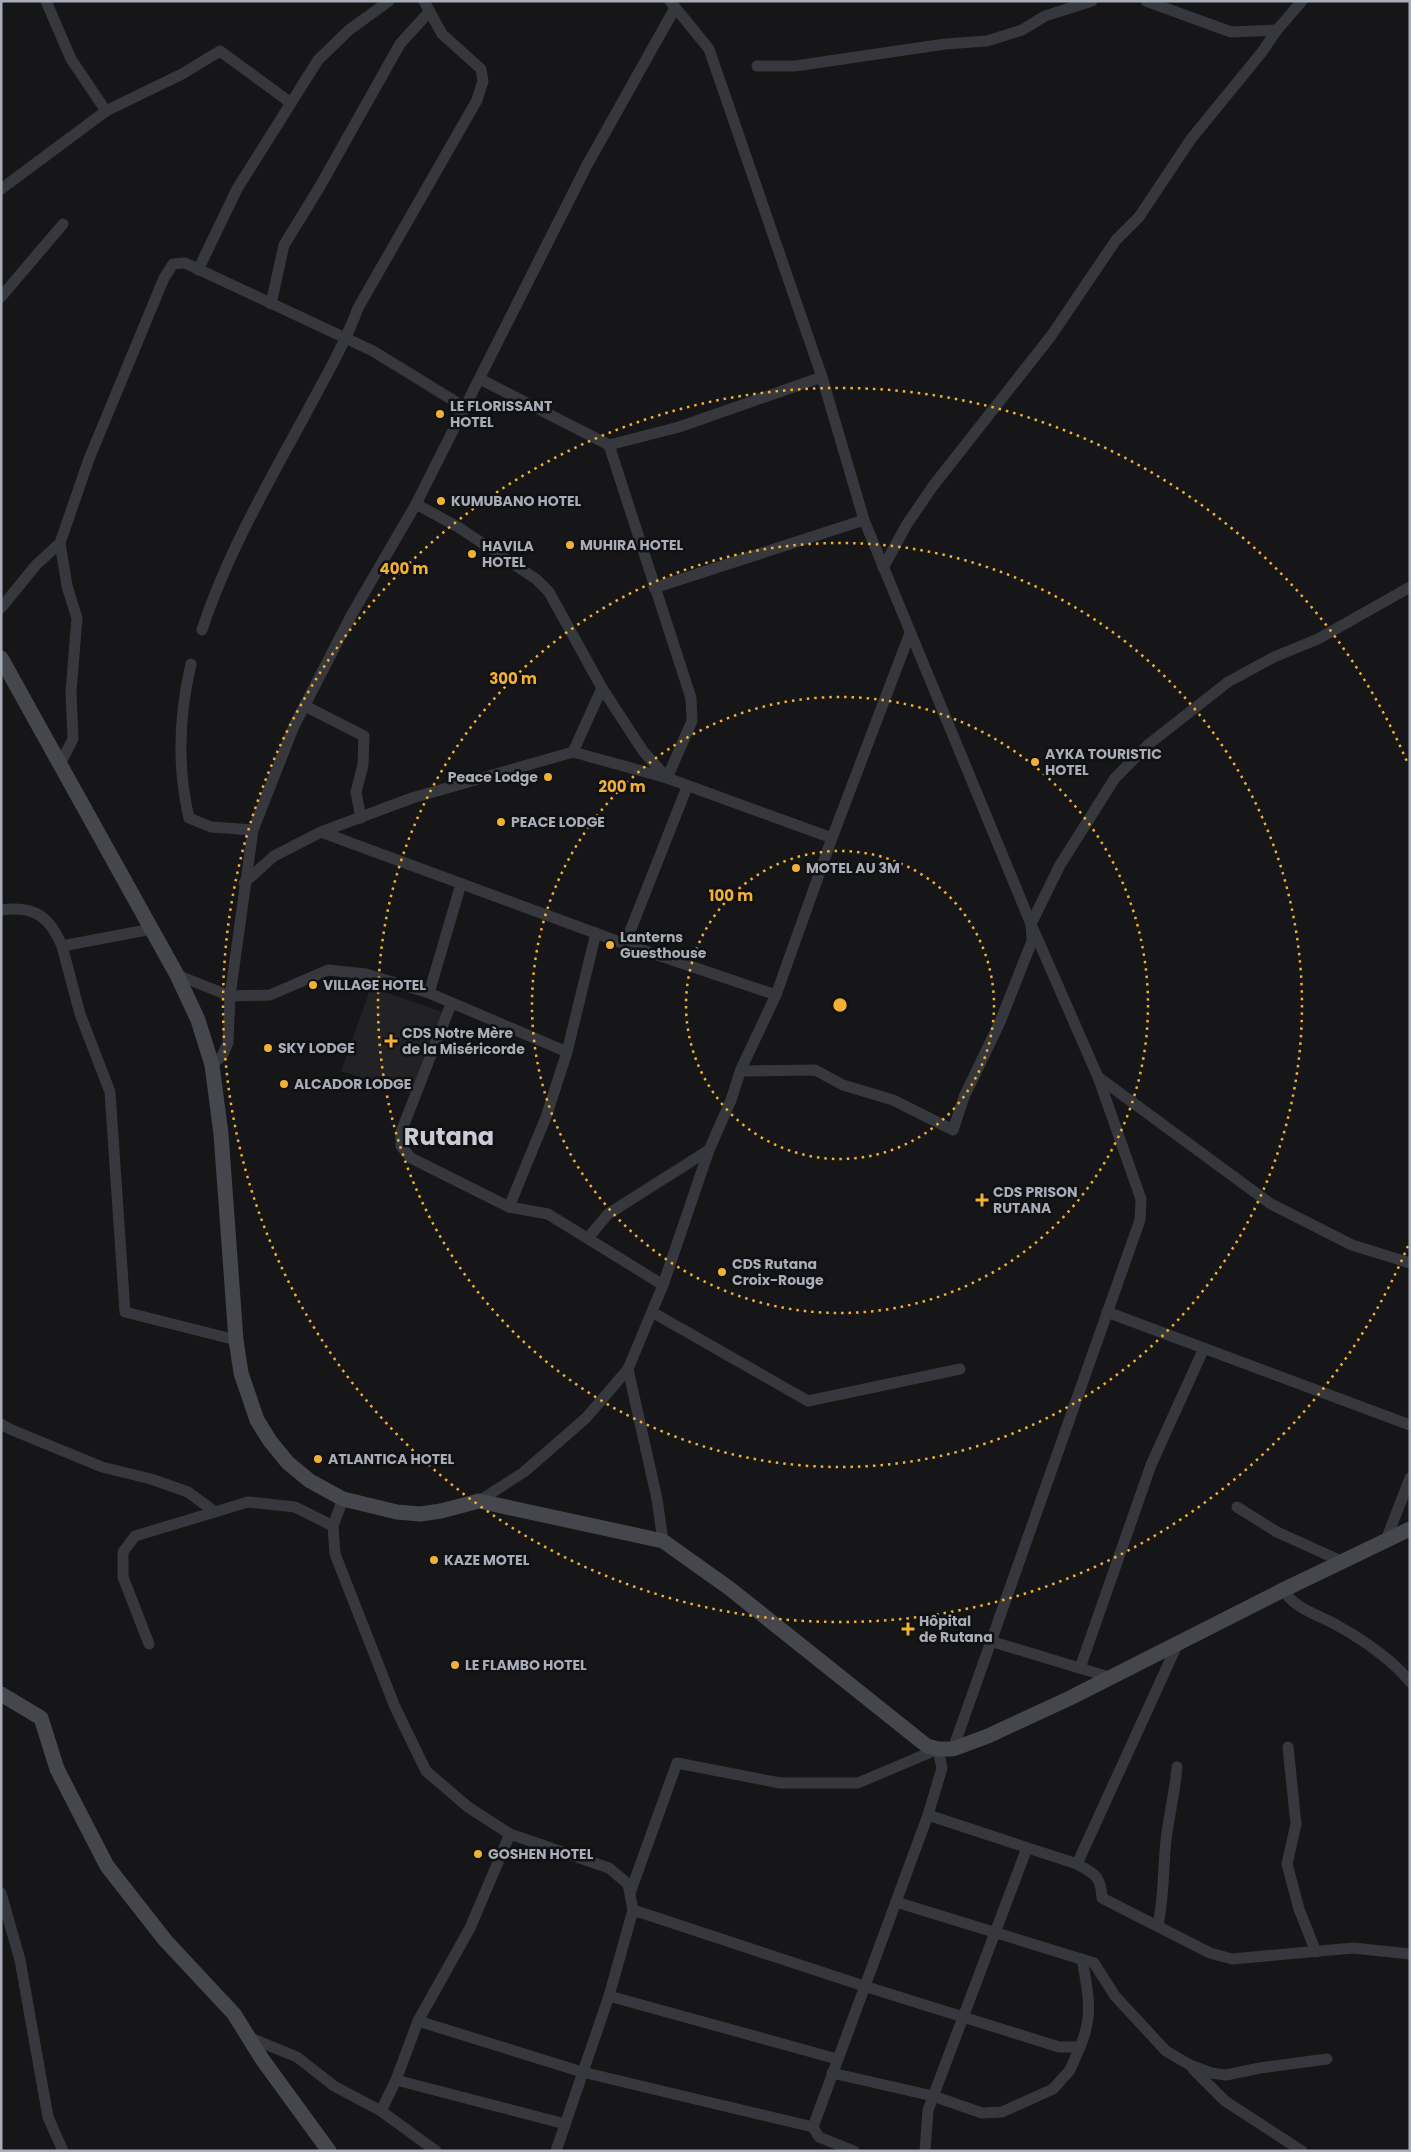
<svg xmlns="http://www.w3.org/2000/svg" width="1411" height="2152" font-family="Poppins,sans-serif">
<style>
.built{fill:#222225}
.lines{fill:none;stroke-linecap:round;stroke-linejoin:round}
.street{stroke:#37383d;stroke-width:11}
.secondary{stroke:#45474d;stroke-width:15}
.ring{fill:none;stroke:#f2b134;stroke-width:2.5;stroke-dasharray:2.5 5}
.poi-dot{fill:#f2b134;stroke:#111113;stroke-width:2}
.labels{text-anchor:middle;stroke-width:5;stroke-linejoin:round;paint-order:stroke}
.poi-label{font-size:14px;font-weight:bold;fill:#a8adb8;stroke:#111113;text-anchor:start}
.town-label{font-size:24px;font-weight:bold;fill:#c9ccd4;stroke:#111113}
.centre{fill:#f2b134;stroke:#111113;stroke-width:2.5}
.ring-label{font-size:15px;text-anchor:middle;font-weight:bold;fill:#f2b134;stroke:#111113;stroke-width:5;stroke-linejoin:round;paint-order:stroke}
</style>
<rect width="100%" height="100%" fill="#161618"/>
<polygon class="built" points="371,987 442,1012 412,1094 341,1071"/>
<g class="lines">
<g class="street">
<polyline points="46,1 71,59 106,111"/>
<polyline points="670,1 709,49 822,377 864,520 1031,924 1098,1077 1271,1204 1352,1245 1410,1263"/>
<polyline points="1146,1 1231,32 1277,30"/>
<polyline points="757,66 795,66 945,44 987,41 1022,30 1045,16 1092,1"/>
<polyline points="1,189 106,111 182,74 220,51 291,103"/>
<polyline points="198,270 237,189 318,60 349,30 389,1"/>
<polyline points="1,297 63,224"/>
<polyline points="271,304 284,245 319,188 400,44 428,13"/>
<polyline points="480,379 609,445 691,698 692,721 667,778 573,752"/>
<polyline points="609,445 679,427 822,377"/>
<polyline points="416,504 458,527 536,579 549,592 602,688 643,751 667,778 832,838"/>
<polyline points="60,543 67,586 77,618 71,692 73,739 60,764"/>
<polyline points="883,568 907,524 933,486 1051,336 1116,240 1139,217 1191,139 1262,52 1277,30 1302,1"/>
<polyline points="654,588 864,520"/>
<polyline points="1,608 36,565 60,543 89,459 164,278 173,264 185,263 373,351 464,407"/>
<path d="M 202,630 C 226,556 267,485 304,417 C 323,381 344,346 358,308 L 477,100 L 483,81 L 481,69 L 442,34 L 424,1"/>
<path d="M 191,664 C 179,715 177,767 189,818 L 211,827 L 253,830"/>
<polyline points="305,706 364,736 363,765 356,792 361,818"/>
<polyline points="321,832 625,944 776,995"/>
<polyline points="244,883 274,856 321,832 412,798 573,752 602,688"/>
<path d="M 1,910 C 34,905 50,917 62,946 L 152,929"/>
<polyline points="625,944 687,787"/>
<polyline points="62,946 80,1014 110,1092 125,1312 236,1340"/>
<polyline points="177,975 230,996 270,995 328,970 366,974 429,993 461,884"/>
<polyline points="429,993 567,1052"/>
<polyline points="451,1004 401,1132 401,1146 411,1158 509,1207 546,1117 567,1052 596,933"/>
<polyline points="212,1065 222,1056 228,1043 230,996 253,830 294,726 352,614 416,504 587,165 675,8"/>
<polyline points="741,1071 815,1070 843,1085 893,1100 953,1130 964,1097 1000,1022 1032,941 1031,924 1060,865 1115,778 1149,744 1228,682 1274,657 1318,639 1410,587"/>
<polyline points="509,1207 548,1214 663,1285"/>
<polyline points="588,1238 608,1214 709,1150"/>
<polyline points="652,1312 808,1401 960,1369"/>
<polyline points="1107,1312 1410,1425"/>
<polyline points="628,1369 657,1499 663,1541"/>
<polyline points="1,1424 12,1430 102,1467 151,1479 188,1492 215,1512"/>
<path d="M 343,1499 L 333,1526 L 335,1554 L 395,1707 L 426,1771 L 468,1807 L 510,1834 L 609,1868 L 628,1884 L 633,1910 L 864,1986 L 1059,2047 L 1080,2047 C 1094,2014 1088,1993 1082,1959"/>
<polyline points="479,1501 524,1472 586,1418 628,1369 663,1285 709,1150 731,1100 741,1069 776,995 832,838 910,633"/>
<polyline points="1237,1507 1277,1532 1341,1561"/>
<polyline points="1386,1540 1410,1478"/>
<path d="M 1283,1590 C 1296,1610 1320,1615 1340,1627 C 1363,1640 1394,1661 1410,1682"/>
<polyline points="990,1641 1109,1677"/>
<polyline points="149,1644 123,1577 123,1552 135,1536 248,1502 295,1507 333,1526"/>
<polyline points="1080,1668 1151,1465 1204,1348"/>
<polyline points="1288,1747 1296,1824 1287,1864 1299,1909 1316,1952"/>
<polyline points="953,1749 1140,1220 1141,1199 1098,1077"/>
<path d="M 928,1815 L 1077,1864 C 1095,1874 1101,1876 1102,1898 L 1210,1953 L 1232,1959 L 1353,1948 L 1410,1954"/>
<polyline points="1077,1864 1178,1643"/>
<polyline points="1,1893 20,1960 48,2117 63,2151"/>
<polyline points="630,1893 677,1763 780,1783 858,1783 938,1749 942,1768 928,1815 813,2127"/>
<polyline points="896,1902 1094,1963 1115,1996 1166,2051 1190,2065 1211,2073 1226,2075 1260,2068 1327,2059"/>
<path d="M 1158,1925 C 1164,1897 1163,1869 1166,1840 C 1169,1815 1175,1792 1177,1767"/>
<polyline points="609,1996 837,2059"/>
<polyline points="418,2021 582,2072 813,2127 819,2137 854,2151"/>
<polyline points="248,2037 297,2057 334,2086 381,2111 436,2151"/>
<polyline points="1193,2069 1225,2101 1302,2151"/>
<polyline points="832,2073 933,2096 982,2113 1002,2112 1053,2089 1070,2070 1080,2047"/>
<polyline points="396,2080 565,2124"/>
<polyline points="381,2111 396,2080 418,2021 470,1928 510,1834"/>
<polyline points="556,2151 609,1996 633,1910"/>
<polyline points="925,2151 928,2110 1027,1848"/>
</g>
<g class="secondary">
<polyline points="1,658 177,975 198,1020 212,1065 221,1134 236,1340 241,1373 257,1420 270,1441 288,1463 310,1481 343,1499 397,1512 420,1514 441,1511 479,1501 663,1541 729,1588 927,1746 938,1749 953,1749 988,1736 1070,1698 1283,1590 1410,1529"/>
<polyline points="1,1694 41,1718 57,1769 107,1866 165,1940 234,2014 262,2059 329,2151"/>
</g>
</g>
<g class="ring">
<circle cx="840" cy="1005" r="154"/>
<circle cx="840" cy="1005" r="308"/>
<circle cx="840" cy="1005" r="462"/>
<path d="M1408 1246A617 617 0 1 1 1408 764"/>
</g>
<g class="poi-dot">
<circle cx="440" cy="414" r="5"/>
<circle cx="441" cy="501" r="5"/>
<circle cx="570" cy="545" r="5"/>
<circle cx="472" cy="554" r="5"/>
<circle cx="1035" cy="762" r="5"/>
<circle cx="548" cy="777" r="5"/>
<circle cx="501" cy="822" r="5"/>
<circle cx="796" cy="868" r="5"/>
<circle cx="610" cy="945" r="5"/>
<circle cx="313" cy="985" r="5"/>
<path d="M388.5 1033.5h5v5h5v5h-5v5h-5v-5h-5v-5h5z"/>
<circle cx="268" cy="1048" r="5"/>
<circle cx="284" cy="1084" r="5"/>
<path d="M979.5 1192.5h5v5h5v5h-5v5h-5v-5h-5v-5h5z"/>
<circle cx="722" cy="1272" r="5"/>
<circle cx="318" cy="1459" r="5"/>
<circle cx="434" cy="1560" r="5"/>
<path d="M905.5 1621.5h5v5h5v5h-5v5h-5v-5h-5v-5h5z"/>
<circle cx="455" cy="1665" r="5"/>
<circle cx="478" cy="1854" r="5"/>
</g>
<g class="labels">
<g class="poi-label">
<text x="450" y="411">LE FLORISSANT<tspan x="450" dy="16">HOTEL</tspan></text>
<text x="451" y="506">KUMUBANO HOTEL</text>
<text x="580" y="550">MUHIRA HOTEL</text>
<text x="482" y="551">HAVILA<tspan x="482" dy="16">HOTEL</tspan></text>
<text x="1045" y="759">AYKA TOURISTIC<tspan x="1045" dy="16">HOTEL</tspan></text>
<text x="538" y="782" text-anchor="end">Peace Lodge</text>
<text x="511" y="827">PEACE LODGE</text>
<text x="806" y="873">MOTEL AU 3M</text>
<text x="620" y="942">Lanterns<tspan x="620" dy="16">Guesthouse</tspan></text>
<text x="323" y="990">VILLAGE HOTEL</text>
<text x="402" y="1038">CDS Notre Mère<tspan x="402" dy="16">de la Miséricorde</tspan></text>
<text x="278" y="1053">SKY LODGE</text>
<text x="294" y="1089">ALCADOR LODGE</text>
<text x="993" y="1197">CDS PRISON<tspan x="993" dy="16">RUTANA</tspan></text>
<text x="732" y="1269">CDS Rutana<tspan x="732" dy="16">Croix-Rouge</tspan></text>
<text x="328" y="1464">ATLANTICA HOTEL</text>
<text x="444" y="1565">KAZE MOTEL</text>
<text x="919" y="1626">Hôpital<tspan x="919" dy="16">de Rutana</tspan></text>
<text x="465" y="1670">LE FLAMBO HOTEL</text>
<text x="488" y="1859">GOSHEN HOTEL</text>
</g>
<g class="town-label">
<text x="449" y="1145">Rutana</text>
</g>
</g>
<circle cx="840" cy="1005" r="8" class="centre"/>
<g class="ring-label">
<text x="404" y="574">400 m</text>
<text x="513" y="684">300 m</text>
<text x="622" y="792">200 m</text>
<text x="731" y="901">100 m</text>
</g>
<rect width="1411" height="2152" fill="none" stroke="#a8adb8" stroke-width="5"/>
</svg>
